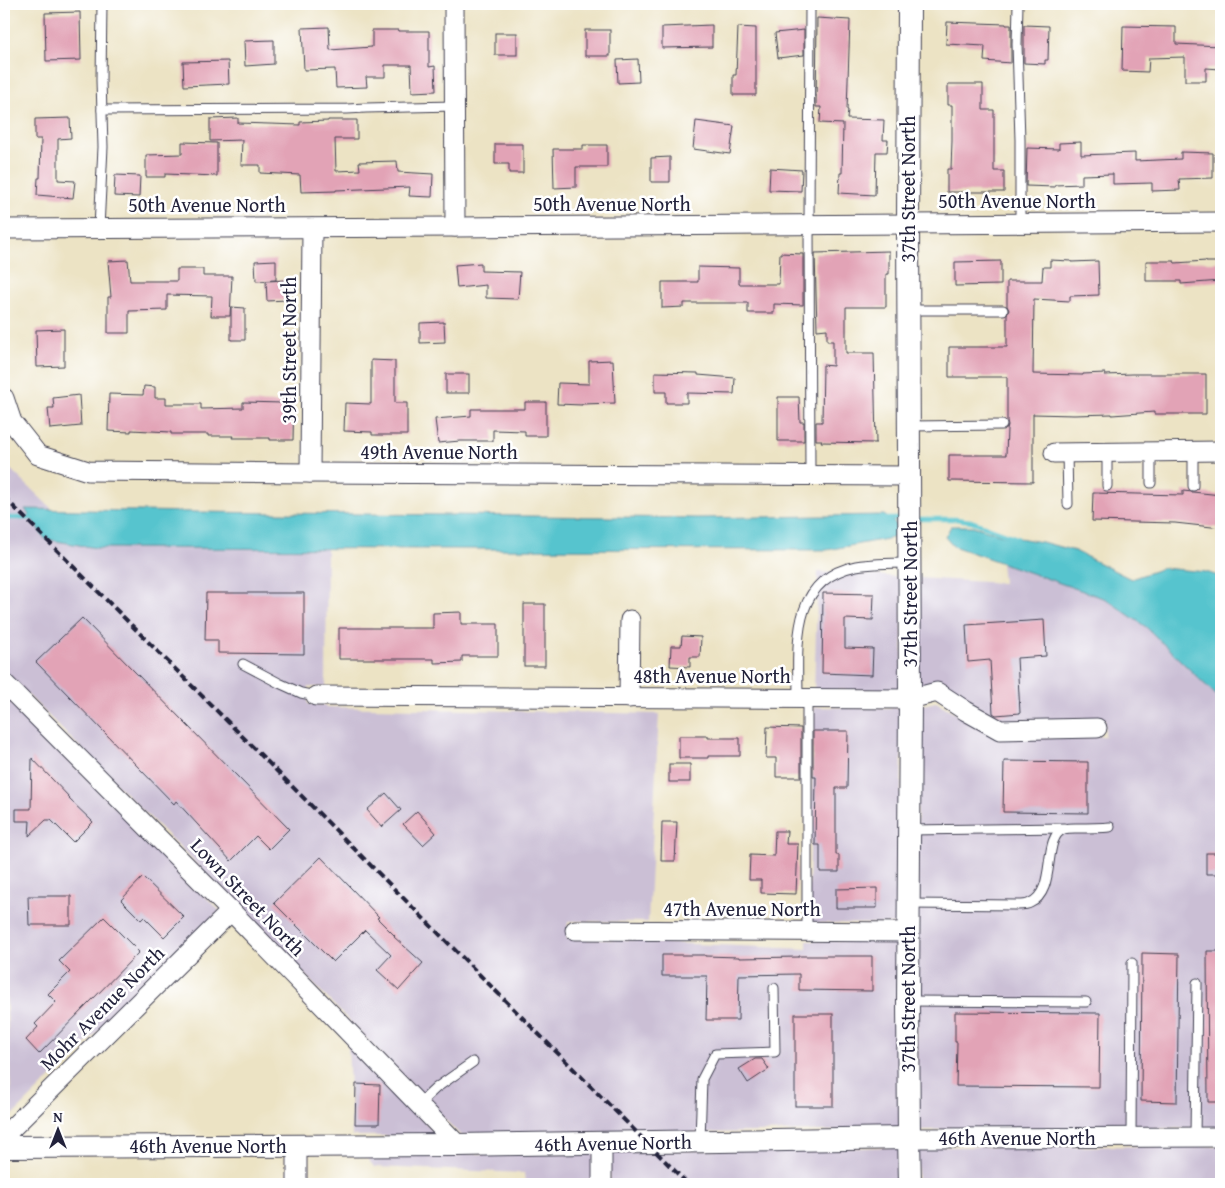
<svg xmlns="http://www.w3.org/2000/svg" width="1225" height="1188" font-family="'Gentium Book Plus',serif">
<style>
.industrial{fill:#cbbfd5}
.water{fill:#57c4ce;stroke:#3c7384}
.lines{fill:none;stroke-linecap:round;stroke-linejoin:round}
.stream{stroke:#57c4ce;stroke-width:4.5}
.building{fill:#e2a3b6}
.service-casing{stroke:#403f50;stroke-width:11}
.minor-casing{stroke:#403f50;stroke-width:21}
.tertiary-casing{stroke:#403f50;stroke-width:24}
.service{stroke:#fff;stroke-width:9}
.minor{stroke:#fff;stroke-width:19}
.tertiary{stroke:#fff;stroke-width:22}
.rail{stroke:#22223b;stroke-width:4;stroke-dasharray:8 4;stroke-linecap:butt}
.labels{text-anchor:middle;stroke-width:5;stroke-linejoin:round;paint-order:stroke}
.street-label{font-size:20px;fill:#22223b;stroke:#fff}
</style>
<rect width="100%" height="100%" fill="#fff"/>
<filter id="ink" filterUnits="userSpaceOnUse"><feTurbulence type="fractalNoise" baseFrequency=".02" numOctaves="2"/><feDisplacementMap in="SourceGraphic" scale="10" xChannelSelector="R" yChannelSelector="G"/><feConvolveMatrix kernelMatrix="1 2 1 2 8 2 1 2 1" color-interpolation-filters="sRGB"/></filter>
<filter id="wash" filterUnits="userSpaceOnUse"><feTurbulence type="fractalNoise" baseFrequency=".0096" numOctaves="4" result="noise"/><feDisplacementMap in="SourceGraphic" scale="20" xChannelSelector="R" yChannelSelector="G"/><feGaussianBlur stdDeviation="1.12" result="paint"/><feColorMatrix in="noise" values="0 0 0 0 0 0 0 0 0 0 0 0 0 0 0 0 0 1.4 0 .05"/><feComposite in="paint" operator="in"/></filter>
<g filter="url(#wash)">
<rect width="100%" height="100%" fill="#ece3c4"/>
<g class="industrial">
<polygon points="4,463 52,509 25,509 45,539 96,548 327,549 326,687 308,687 308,704 326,705 326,707 659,714 648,922 568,921 567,939 647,940 647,942 807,949 807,941 900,941 901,1130 461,1136 231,899 4,671"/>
<polygon points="1001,563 1106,599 1146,627 1221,700 1221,1128 916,1130 918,706 936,702 1000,738 1105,736 1105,719 1002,721 918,688 918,578 1003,583"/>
<polygon points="818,572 902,577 903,690 814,690"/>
<polygon points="4,695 220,911 12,1116 4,950"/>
<polygon points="814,707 902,708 900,924 808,923"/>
<polygon points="348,1044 438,1136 352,1136"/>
<polygon points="1221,1146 1221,1184 918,1184 917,1147"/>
<polygon points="901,1147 902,1184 610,1184 610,1152"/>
<polygon points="594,1152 594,1184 525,1184 524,1173 374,1167 364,1154 455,1154 458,1157 462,1154"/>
</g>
<g class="water">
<polygon points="25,509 198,512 698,518 884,515 897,525 897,537 827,550 96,548 45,539"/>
<polygon points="951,526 973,526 1002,535 1042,542 1075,551 1131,579 1163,568 1206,572 1221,577 1221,700 1146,627 1106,599 953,546 945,537"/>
</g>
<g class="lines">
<g class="stream">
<polyline points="4,518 35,518"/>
<polyline points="885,519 903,519"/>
<polyline points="915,519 955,519 971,521 1017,538"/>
</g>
</g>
<g id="blocks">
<g class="building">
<polygon points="80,12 81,60 46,61 45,13"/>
<polygon points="817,18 850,20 847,110 848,110 847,119 884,120 883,140 888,140 887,152 876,152 875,195 839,193 840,173 842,173 843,124 820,123 821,107 816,107"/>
<polygon points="947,22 1006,24 1006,25 1011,25 1011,63 984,61 985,46 946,44"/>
<polygon points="712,25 712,47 662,48 662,27"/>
<polygon points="1024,25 1049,26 1048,60 1045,60 1045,64 1024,63"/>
<polygon points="1123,26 1176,27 1176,44 1221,46 1221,69 1206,68 1206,81 1185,81 1185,57 1149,58 1148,72 1122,71"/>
<polygon points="329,27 330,50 372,47 372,30 398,30 398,31 429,31 429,67 435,66 436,91 412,92 411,65 385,65 385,77 366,77 367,87 336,88 335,69 304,70 302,28"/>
<polygon points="738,27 756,28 756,95 733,95 733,75 736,75"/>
<rect x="585" y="30" width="25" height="26"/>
<polygon points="804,30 804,55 778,58 775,33"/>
<rect x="495" y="33" width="22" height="22"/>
<polygon points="274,40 274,64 245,66 244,41"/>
<polygon points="638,59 639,82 618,83 617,60"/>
<polygon points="228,61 229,84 184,86 183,62"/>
<polygon points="948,84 983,84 983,110 994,110 994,171 1004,171 1004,192 947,192 947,169 951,169 952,141 952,105 948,105"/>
<polygon points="70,118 71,138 58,139 58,180 75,181 73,198 37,195 38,178 40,178 41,139 35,139 35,119"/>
<polygon points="238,118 238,123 300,125 300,122 328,121 328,120 357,120 357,139 335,139 336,171 360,170 359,162 397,161 398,172 433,174 432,197 409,196 410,187 336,190 336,191 301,192 300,175 260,173 260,165 241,165 242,140 210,141 210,119"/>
<polygon points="696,121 734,126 730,154 693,149"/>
<polygon points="182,142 217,143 217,176 165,174 165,177 146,177 146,155 182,154"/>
<polygon points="1081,142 1081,155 1135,153 1135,161 1181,159 1181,152 1213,153 1213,178 1179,179 1180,190 1152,191 1152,183 1113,184 1113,174 1082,175 1082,184 1055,185 1055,187 1026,186 1027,148 1059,149 1059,143"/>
<polygon points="495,144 523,144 523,173 509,173 509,164 495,164"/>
<polygon points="583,145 607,145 607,167 576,167 576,187 554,188 553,149 583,149"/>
<polygon points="670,157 670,182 651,182 651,158"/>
<polygon points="770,168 802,170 801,191 769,190"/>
<polygon points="115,175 140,176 139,197 114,196"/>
<polygon points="889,251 889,274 886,274 886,307 846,307 846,353 874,353 876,443 821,442 822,440 816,440 816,422 822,422 823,365 833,366 833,341 827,341 827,329 817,330 815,253"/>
<polygon points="780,253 803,254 803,305 774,304 774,313 748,313 748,303 684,303 684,307 662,308 662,282 698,282 698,267 739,268 739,284 779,284"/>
<polygon points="128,260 130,281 177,281 177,269 203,269 203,276 232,276 230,316 211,316 212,296 167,295 167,310 129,311 129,333 108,333 108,297 111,297 108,261"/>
<polygon points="276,260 276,280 256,281 255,261"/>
<polygon points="1050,260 1071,261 1071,262 1098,261 1099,295 1070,296 1070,301 1034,299 1033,374 1083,375 1083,374 1105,373 1105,375 1132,374 1206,374 1206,414 1154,414 1154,412 1112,415 1112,414 1074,415 1033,414 1033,482 949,481 949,455 1006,455 1007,429 1008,425 1007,421 1007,377 949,377 949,347 1007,347 1007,314 1009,310 1007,306 1007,281 1042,281 1043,267 1050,267"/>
<polygon points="1001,261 1001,285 955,286 955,262"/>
<polygon points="1146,261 1174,261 1175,263 1206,261 1206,262 1221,262 1221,281 1181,284 1181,281 1146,281"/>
<polygon points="481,263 481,271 520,272 518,299 486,298 486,285 457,288 455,265"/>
<polygon points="287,280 287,300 267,301 266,281"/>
<polygon points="231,307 245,308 245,340 231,340"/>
<polygon points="444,322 445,342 420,343 420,323"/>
<polygon points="64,329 64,366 37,367 36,330"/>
<polygon points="371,360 395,361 395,403 407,403 407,435 372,435 372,432 344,431 345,403 371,404"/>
<polygon points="613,360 615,403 582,404 582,405 557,404 558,383 589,384 589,361"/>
<polygon points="655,372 698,373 698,375 735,378 734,394 687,393 687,403 666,403 666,392 655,392"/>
<rect x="446" y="374" width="23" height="19"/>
<polygon points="144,386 155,387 155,398 166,398 166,404 201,404 201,409 243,408 243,402 282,403 283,392 294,392 293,440 270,440 270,438 232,438 233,436 208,436 208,434 171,434 171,432 131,430 131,432 108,431 109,394 143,395"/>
<polygon points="79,395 81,426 50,429 48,408 54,408 53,398"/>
<polygon points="778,397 799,397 800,422 804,422 804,441 778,441"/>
<polygon points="525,402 546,402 546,436 525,436 525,431 493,430 493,441 460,441 438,443 435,419 471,416 471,409 525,409"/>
<polygon points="1183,491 1221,495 1221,528 1175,523 1092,521 1093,493 1183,495"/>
<polygon points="206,593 304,593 304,654 218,653 218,640 205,640"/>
<polygon points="823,593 874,594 873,620 845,619 845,648 873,649 872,675 822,673"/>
<rect x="524" y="604" width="21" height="62"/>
<polygon points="461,612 461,624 498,624 498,656 462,656 462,662 434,663 434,659 339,659 339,628 433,628 433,613"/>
<polygon points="82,618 289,829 269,849 256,836 231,861 176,801 174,804 36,662"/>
<polygon points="1044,620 1046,656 1017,658 1020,713 996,715 993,713 990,660 968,662 966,625"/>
<polygon points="682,636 701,637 700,657 690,657 690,667 670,666 671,646 681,646"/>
<polygon points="767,727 801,728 801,777 776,777 776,758 766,758"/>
<polygon points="813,731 848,731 847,788 836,788 836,855 839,855 839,872 820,872 820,845 815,845 816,777 813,777"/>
<polygon points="679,736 708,736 708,738 740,738 740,756 708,756 708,758 679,758"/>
<polygon points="32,758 70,798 69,799 93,822 73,842 51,820 46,820 29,836 30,821 16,821 16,809 31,809"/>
<polygon points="1004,761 1088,762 1088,813 1003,812"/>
<rect x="669" y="764" width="21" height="18"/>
<polygon points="386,793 401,810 382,827 367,810"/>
<polygon points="417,811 436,833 423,845 403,824"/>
<polygon points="662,822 677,822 675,861 661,861"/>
<polygon points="775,831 787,831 786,844 798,844 796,894 761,893 761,880 749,880 750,855 774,856"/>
<rect x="1206" y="853" width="15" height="21"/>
<polygon points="321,857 379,917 377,918 395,936 394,937 423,963 399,990 377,970 391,955 365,930 333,962 274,903"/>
<polygon points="143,877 184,917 164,937 144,917 141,920 121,900"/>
<polygon points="877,888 877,908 836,908 836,889"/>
<polygon points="28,896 71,896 71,925 29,925"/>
<polygon points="104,917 139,952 39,1054 26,1040 38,1027 35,1024 56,1002 48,994 70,972 59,961"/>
<polygon points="1207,951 1221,951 1221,1102 1208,1102"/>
<polygon points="1142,953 1179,954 1177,1102 1141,1101"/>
<polygon points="662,955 705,955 705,956 739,957 739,958 799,957 799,956 872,956 872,991 799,990 799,974 739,975 738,1020 706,1020 707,976 662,976"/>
<polygon points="955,1012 1100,1013 1099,1087 956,1086 957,1042 955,1042"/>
<rect x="795" y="1014" width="38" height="92"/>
<polygon points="755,1059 762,1059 769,1069 748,1083 739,1069"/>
<polygon points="356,1084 380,1085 379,1124 355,1124"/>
</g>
</g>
</g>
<g filter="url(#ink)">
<use href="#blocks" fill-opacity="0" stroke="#403f50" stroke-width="1"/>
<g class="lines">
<defs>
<g id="service">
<polyline points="810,4 809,225 810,476"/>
<polyline points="1018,4 1017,44 1020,140 1020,224"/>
<polyline points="102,110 347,109 366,108 454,106"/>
<polyline points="99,228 103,147 101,80 102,4"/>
<polyline points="909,310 1003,310"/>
<polyline points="909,426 1002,425"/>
<polyline points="1067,452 1068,504"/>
<polyline points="1107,452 1107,486"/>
<polyline points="1151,452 1151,483"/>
<polyline points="1193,486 1193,451"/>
<polyline points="243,664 279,683 301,693 316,696"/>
<path d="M 798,699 C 798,646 789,580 856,566 C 874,563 892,563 910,563"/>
<polyline points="807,699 807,932"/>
<polyline points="909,830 1064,828"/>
<path d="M 909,904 L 1018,905 C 1022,905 1027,905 1030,903 C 1058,891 1041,837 1064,829 C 1067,828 1072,828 1075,828 C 1087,828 1099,828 1110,827"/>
<polyline points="908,1001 1086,1002"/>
<polyline points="419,1104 436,1088 473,1062"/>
<polyline points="1195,1137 1197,983"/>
<polyline points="1131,1138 1132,963"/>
<polyline points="700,1141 702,1079 715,1054 775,1052 774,988"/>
</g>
<g id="minor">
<polyline points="454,4 455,227"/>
<polyline points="4,229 455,227 1221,222"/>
<polyline points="4,398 12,422 38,455 88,471 310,473 909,476"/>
<polyline points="1054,453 1221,451"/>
<polyline points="310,473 312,228"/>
<polyline points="4,683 231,911 458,1145"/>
<polyline points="316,696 910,699 937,692 966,711 1000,730 1097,728"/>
<polyline points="629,698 630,620"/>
<polyline points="575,930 908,932"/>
<polyline points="4,1136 231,911"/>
<polyline points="909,1138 1221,1137"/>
<polyline points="297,1145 297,1184"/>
<polyline points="602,1184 602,1143"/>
</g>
<g id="tertiary">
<polyline points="909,4 908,224 910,699 908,1001 909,1138 910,1184"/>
<polyline points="4,1147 458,1145 909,1138"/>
</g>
</defs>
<use href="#service" class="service-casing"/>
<use href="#minor" class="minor-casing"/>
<use href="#tertiary" class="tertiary-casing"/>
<use href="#service" class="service"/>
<use href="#minor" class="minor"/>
<use href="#tertiary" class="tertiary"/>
<polyline class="rail" points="4,497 688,1184"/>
</g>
</g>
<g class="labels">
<g class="street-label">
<text transform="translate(908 189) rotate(-90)" y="7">37th Street North</text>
<text x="1017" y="208">50th Avenue North</text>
<text x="612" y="211">50th Avenue North</text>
<text x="207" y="212">50th Avenue North</text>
<text transform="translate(289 350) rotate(-90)" y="7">39th Street North</text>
<text x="439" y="459">49th Avenue North</text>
<text transform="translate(910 594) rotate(-90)" y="7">37th Street North</text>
<text x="712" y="683">48th Avenue North</text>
<text transform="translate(248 897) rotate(46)" y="7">Lown Street North</text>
<text x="742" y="916">47th Avenue North</text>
<text transform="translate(908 999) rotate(-90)" y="7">37th Street North</text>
<text transform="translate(102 1008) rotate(-45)" y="7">Mohr Avenue North</text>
<text x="1017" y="1145">46th Avenue North</text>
<text transform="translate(613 1143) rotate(-1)" y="7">46th Avenue North</text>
<text x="208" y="1153">46th Avenue North</text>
</g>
</g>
<rect width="1225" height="1188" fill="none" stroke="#fff" stroke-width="20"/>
<g transform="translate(58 1130)" stroke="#ffffff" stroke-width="4" paint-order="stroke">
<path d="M0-4L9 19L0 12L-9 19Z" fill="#22223b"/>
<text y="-8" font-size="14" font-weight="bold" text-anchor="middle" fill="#22223b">N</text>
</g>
</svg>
